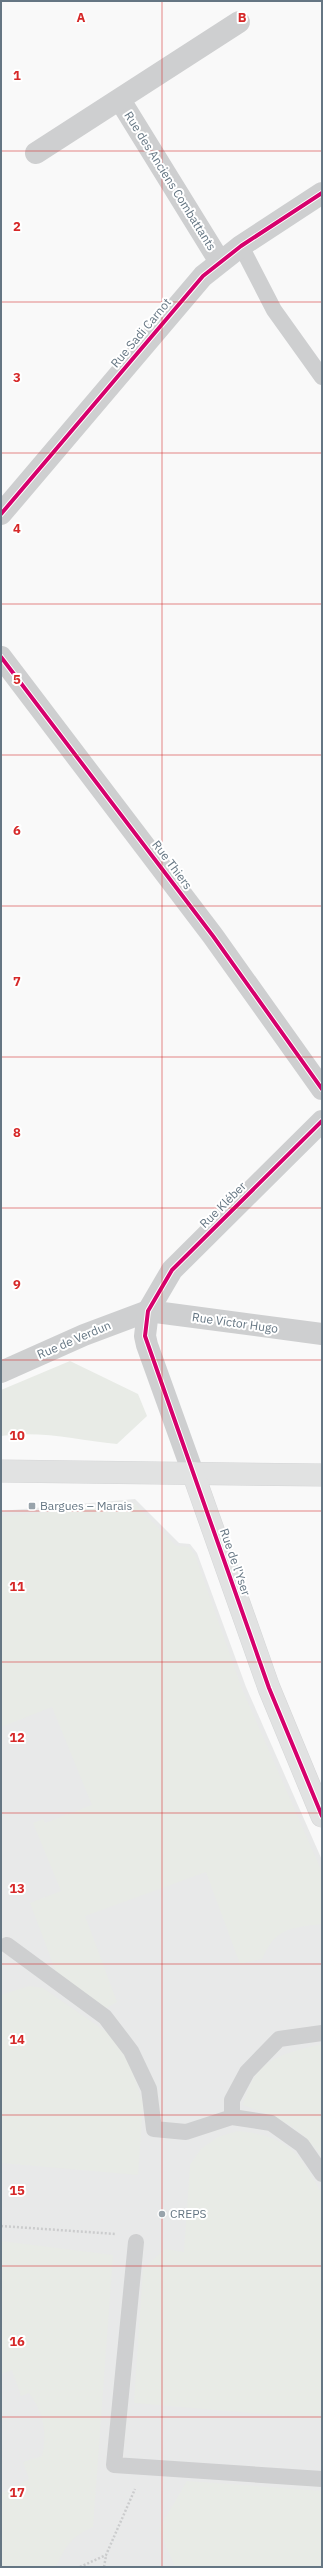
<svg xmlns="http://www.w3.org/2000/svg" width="323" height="2568" font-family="'IBM Plex Sans',sans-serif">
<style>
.built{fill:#e8e9e9}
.green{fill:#e8ebe6}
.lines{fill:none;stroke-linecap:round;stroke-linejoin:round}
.secondary-casing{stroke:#d5d6d7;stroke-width:23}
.path{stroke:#cbcccd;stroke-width:2.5;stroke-dasharray:2 2;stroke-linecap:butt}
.lane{stroke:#cecfd0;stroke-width:16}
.street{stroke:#cecfd0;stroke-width:22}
.secondary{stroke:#e1e2e2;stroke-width:22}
.cycleway-casing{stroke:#fff;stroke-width:6}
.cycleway{stroke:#d6006c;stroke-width:4}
.grid{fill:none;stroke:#d62828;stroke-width:1;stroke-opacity:0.55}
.poi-dot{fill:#99a4ac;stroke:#fff;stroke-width:1.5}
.labels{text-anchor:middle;stroke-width:4;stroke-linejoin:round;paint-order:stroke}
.street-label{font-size:12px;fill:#657683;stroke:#fff}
.poi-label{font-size:12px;fill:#657683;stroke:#fff;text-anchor:start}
.grid-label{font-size:13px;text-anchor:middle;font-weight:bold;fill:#d62828;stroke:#fff;stroke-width:4;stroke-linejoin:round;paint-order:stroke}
</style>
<rect width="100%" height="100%" fill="#f9f9f9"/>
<polygon class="built" points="135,1499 179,1543 190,1544 197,1553 246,1687 322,1860 322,2567 1,2567 1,1511"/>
<g class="green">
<path d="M 70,1361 L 138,1394 L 147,1416 L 117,1444 C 78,1440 41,1430 1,1436 L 1,1390 Z"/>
<path d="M 134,1503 L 176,1546 L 189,1547 L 195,1555 L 242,1689 L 322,1872 L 322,1924 C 291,1928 276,1927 262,1959 L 240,1964 L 206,1872 L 85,1916 L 117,2002 L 106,2008 L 57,1974 L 30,1903 L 61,1891 L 33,1823 L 43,1819 L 45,1823 L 92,1805 L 52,1707 L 1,1727 L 1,1517 Z"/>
<polygon points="29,1986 43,1988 115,2038 132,2069 143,2104 138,2175 1,2163 1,1995"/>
<path d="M 322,2044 L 322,2156 C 295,2123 282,2119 243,2105 C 255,2059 280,2054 322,2044 Z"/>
<path d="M 238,2131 C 288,2136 299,2152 322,2194 L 322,2419 L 134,2403 L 143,2269 L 165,2249 L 184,2252 L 190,2165 L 201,2149 L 218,2137 Z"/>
<path d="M 1,2241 L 113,2255 L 93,2527 C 71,2537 66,2545 56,2567 L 1,2567 L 1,2492 L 9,2491 L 29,2479 L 23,2462 L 42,2456 C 48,2433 43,2411 29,2393 L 21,2396 L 12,2370 L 1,2374 Z"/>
<polygon points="187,2481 322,2491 322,2567 175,2567 159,2529"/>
</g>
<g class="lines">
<defs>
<g id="secondary">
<polyline points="1,1471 322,1475"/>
<polyline points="193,1473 269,1688 322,1816"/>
</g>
</defs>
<use href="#secondary" class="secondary-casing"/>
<g class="path">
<polyline points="1,2226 116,2234"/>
<polyline points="80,2567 106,2555 135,2489"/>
<polyline points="104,2567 106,2556"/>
</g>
<g class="lane">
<polyline points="241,246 274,310 322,377"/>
<polyline points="7,1945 105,2017 131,2051 149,2089 154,2129 186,2132 232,2117 271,2123 302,2145 322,2174"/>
<polyline points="232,2117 232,2100 247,2072 279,2039 322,2033"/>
<polyline points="136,2242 114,2465 322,2479"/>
</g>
<g class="street">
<polyline points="120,100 220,262"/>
<polyline points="36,153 239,22"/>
<polyline points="1,514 203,276 241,246 322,193"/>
<polyline points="1,657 213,936 322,1089"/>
<polyline points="1,1372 84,1335 148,1311 322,1334"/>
<polyline points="193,1473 147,1345 145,1336 148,1311 172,1270 322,1121"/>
</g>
<use href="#secondary" class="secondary"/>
<defs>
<g id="cycleway">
<polyline points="1,514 203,276 241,246 322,193"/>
<polyline points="1,657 213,936 322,1089"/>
<polyline points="322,1121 172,1270 148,1311 145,1336 269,1688 322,1816"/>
</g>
</defs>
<use href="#cycleway" class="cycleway-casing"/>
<use href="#cycleway" class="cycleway"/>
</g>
<path class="grid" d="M 162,1 L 162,2567M 1,151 L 322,151M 1,302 L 322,302M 1,453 L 322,453M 1,604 L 322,604M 1,755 L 322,755M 1,906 L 322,906M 1,1057 L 322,1057M 1,1208 L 322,1208M 1,1360 L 322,1360M 1,1511 L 322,1511M 1,1662 L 322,1662M 1,1813 L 322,1813M 1,1964 L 322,1964M 1,2115 L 322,2115M 1,2266 L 322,2266M 1,2417 L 322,2417"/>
<g class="poi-dot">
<rect x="28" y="1502" width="8" height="8" rx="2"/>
<circle cx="162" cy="2214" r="4"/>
</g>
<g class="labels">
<g class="street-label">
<text transform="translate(170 181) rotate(58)" y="4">Rue des Anciens Combattants</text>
<text transform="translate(141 333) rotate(-50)" y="4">Rue Sadi Carnot</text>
<text transform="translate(172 865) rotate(53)" y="4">Rue Thiers</text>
<text transform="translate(223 1205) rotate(-45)" y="4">Rue Kléber</text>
<text transform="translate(235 1323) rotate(8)" y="4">Rue Victor Hugo</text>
<text transform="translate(74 1340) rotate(-23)" y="4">Rue de Verdun</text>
<text transform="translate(235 1562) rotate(71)" y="4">Rue de l'Yser</text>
</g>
<g class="poi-label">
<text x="40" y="1510">Bargues – Marais</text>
<text x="170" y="2218">CREPS</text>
</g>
</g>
<g class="grid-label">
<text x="81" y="22">A</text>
<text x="242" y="22">B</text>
<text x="17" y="80">1</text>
<text x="17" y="231">2</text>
<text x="17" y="382">3</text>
<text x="17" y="533">4</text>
<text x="17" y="684">5</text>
<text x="17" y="835">6</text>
<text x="17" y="986">7</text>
<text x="17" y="1137">8</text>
<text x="17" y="1289">9</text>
<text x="17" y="1440">10</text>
<text x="17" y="1591">11</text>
<text x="17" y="1742">12</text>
<text x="17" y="1893">13</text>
<text x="17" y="2044">14</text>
<text x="17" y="2195">15</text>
<text x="17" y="2346">16</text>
<text x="17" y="2497">17</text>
</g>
<rect width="323" height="2568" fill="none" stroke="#657683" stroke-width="4"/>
</svg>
